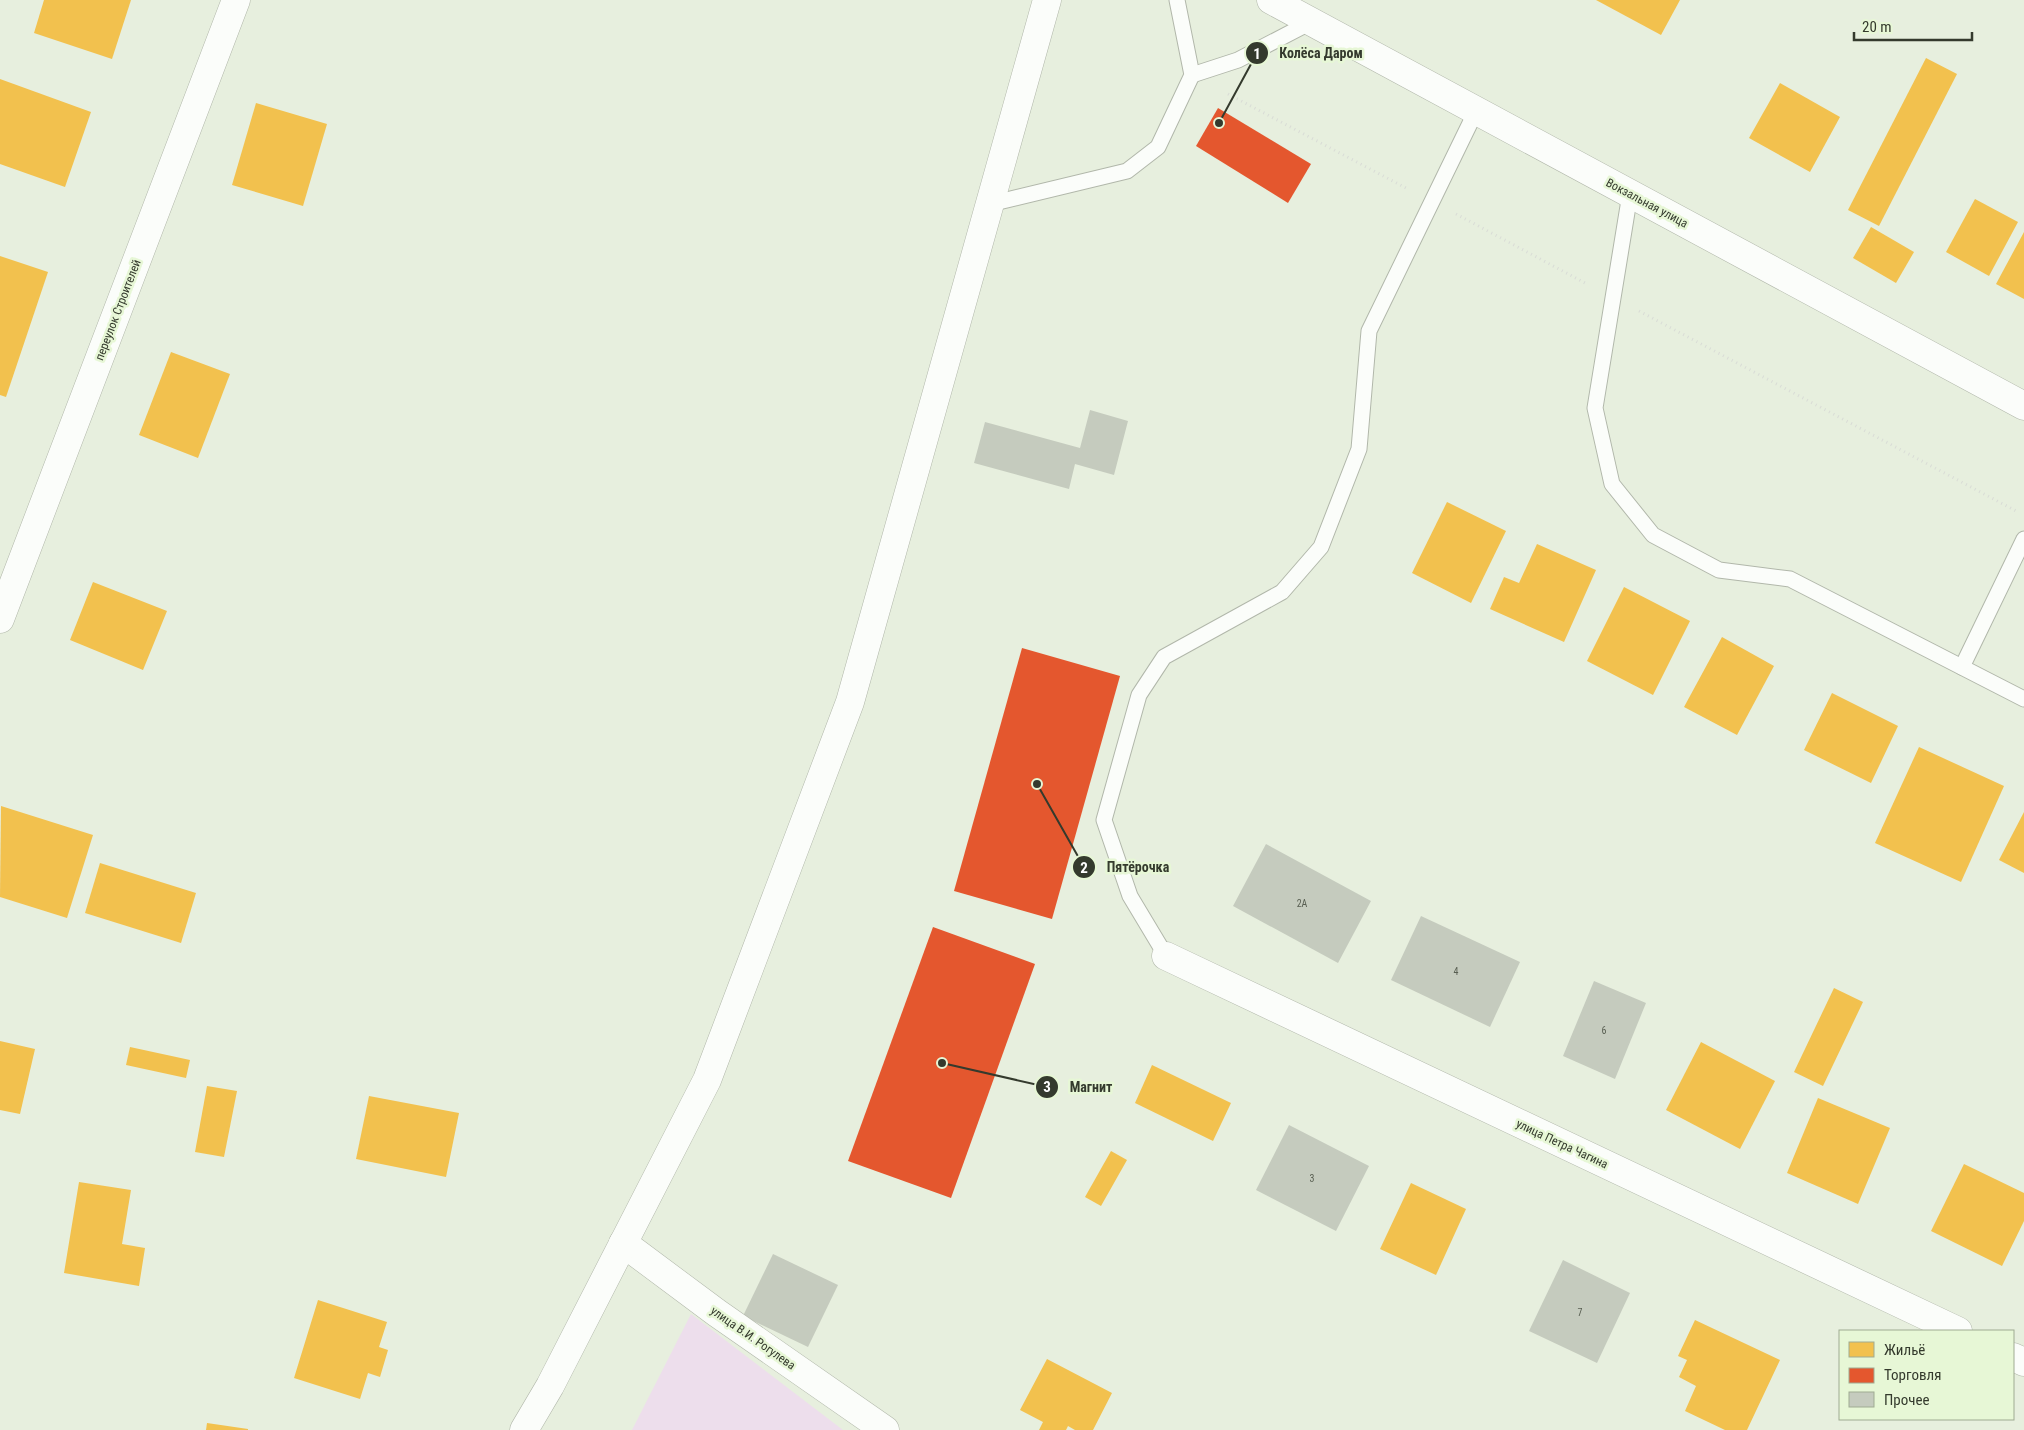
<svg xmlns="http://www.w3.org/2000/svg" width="2024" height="1430" font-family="'Roboto Condensed',sans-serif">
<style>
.green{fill:#eddeec}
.homes{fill:#f2c14e}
.shops{fill:#e4572e}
.building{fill:#c5cbbe}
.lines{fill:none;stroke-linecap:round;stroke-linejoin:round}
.lane-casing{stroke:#b1b7aa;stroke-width:17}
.street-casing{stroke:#b1b7aa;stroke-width:29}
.secondary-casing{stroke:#b1b7aa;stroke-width:29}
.path{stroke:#d9dcd6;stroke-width:3;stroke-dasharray:1 4;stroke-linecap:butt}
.lane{stroke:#fbfdfa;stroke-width:15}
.street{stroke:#fbfdfa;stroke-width:28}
.secondary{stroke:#fbfdfa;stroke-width:28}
.labels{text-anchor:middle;stroke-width:5;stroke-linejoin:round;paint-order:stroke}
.number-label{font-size:10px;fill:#585e51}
.street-label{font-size:12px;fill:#343a2d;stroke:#e7f7d6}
.leader{fill:none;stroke:#343a2d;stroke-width:2}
.callout-dot{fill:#343a2d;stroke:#e7f7d6;stroke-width:2}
.mark-label{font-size:15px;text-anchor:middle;font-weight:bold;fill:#fff}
.callout-label{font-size:14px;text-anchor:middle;font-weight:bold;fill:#343a2d;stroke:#e7f7d6;stroke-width:5;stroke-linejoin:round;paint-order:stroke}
</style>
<rect width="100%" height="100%" fill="#e7efde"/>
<polygon class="green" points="691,1314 843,1430 632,1430"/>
<g class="homes">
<polygon points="44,0 131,0 112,59 34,33"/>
<polygon points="1596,0 1680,0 1661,35"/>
<polygon points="1926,58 1957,74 1879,226 1848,210"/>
<polygon points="0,79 91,112 65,187 0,164"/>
<polygon points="1780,83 1840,117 1810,172 1749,138"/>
<polygon points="256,103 327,124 303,206 232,185"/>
<polygon points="1975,199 2018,222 1989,276 1946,252"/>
<polygon points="1871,227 1914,252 1896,283 1853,258"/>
<polygon points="2024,232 2024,299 1996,284"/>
<polygon points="0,256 48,272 6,397 0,395"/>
<polygon points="171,352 230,374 198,458 139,435"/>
<polygon points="1447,502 1506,531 1471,603 1412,573"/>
<polygon points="1537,544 1596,570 1564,642 1490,609 1504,577 1519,583"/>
<polygon points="93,582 167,611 143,670 70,640"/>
<polygon points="1624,587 1690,621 1653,695 1587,661"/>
<polygon points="1722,637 1774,666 1737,735 1684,707"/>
<polygon points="1832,693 1898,726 1871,783 1804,750"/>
<polygon points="1919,747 2004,786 1961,882 1875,843"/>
<polygon points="1,806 93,835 67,918 0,897"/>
<polygon points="2024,812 2024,873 1999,860"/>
<polygon points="100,863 196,893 181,943 85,913"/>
<polygon points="1834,988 1863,1002 1823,1086 1794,1072"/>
<polygon points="0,1041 35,1049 20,1114 0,1110"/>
<polygon points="1701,1042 1775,1081 1740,1149 1666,1110"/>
<polygon points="130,1047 190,1060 186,1078 126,1065"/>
<polygon points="1152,1065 1231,1103 1213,1141 1135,1103"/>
<polygon points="207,1086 237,1091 224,1157 195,1152"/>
<polygon points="369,1096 459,1113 446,1177 356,1159"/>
<polygon points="1818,1098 1890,1128 1858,1204 1787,1173"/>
<polygon points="1111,1151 1127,1160 1101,1206 1085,1197"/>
<polygon points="1964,1164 2024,1193 2024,1221 2002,1266 1931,1231"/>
<polygon points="79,1182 131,1190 122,1244 145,1248 139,1286 64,1273"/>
<polygon points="1411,1183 1466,1209 1436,1275 1380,1249"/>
<polygon points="318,1300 387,1322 379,1347 388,1350 380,1377 368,1373 360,1399 294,1378"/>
<polygon points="1695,1320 1780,1360 1747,1430 1725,1430 1685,1411 1696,1386 1679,1377 1687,1360 1678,1356"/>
<polygon points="1047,1359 1112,1393 1093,1430 1075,1430 1068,1426 1066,1430 1039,1430 1043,1422 1020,1410"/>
<polygon points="207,1423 248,1429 248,1430 206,1430"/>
</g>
<g class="shops">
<polygon points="1218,108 1311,164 1288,203 1196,146"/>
<polygon points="1022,648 1120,676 1052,919 954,891"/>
<polygon points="933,927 1035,964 951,1198 848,1161"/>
</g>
<g class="building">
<polygon points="1090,410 1128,421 1114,475 1075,464 1069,489 974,463 985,422 1080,448"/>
<polygon points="1266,844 1371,901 1338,963 1233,906"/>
<polygon points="1421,916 1520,962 1490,1027 1391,980"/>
<polygon points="1594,981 1646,1003 1615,1079 1563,1056"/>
<polygon points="1289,1125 1369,1166 1336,1231 1256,1190"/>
<polygon points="773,1254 838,1285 808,1347 743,1316"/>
<polygon points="1563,1260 1630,1293 1597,1363 1529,1331"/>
</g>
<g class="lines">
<defs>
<g id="lane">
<polyline points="1192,75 1238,60 1311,22"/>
<polyline points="1630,194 1595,408 1612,484 1653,535 1719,570 1790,579 2024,699"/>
<polyline points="990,204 1127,171 1158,147 1192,75 1177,0"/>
<polyline points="1962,667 2024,539"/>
<polyline points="1166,956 1130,896 1104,820 1139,695 1164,657 1282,592 1321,547 1359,449 1369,331 1476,111"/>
</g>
<g id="street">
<polyline points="0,619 236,0"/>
<polyline points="1166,956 1958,1331"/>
<polyline points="623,1243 717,1313 885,1430"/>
<polyline points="2013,1357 2024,1362"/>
</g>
<g id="secondary">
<polyline points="1271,0 2024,406"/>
<polyline points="524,1430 550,1386 707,1080 850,702 1047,0"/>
</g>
</defs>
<use href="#lane" class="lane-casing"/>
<use href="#street" class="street-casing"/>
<use href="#secondary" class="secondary-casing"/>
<g class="path">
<polyline points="1228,94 1406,188"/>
<polyline points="1456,214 1587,284"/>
<polyline points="1639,311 2018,512"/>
</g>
<use href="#lane" class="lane"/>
<use href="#street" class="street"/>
<use href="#secondary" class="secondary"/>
</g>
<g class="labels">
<g class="number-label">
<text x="1302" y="907">2А</text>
<text x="1456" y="975">4</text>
<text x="1604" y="1034">6</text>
<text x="1312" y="1182">3</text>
<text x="1580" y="1316">7</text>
</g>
<g class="street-label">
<text transform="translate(1647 203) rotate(28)" y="4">Вокзальная улица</text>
<text transform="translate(118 310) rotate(-69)" y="4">переулок Строителей</text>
<text transform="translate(1562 1144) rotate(25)" y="4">улица Петра Чагина</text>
<text transform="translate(753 1338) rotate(35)" y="4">улица В.И. Рогулева</text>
</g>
</g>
<path class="leader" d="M1219 123L1257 53M1037 784L1084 867M942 1063L1047 1087"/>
<g class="callout-dot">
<circle cx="1219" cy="123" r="5"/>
<circle cx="1037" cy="784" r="5"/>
<circle cx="942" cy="1063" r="5"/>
<circle cx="1257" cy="53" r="12"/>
<circle cx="1084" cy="867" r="12"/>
<circle cx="1047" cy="1087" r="12"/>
</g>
<g class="mark-label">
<text x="1257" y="59">1</text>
<text x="1084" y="873">2</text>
<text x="1047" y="1092">3</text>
</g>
<g class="callout-label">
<text x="1321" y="58">Колёса Даром</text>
<text x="1138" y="872">Пятёрочка</text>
<text x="1091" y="1092">Магнит</text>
</g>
<rect x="1839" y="1330" width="175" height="90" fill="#e7f7d6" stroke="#9fab92"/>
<rect x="1849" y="1342" width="25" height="15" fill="#f2c14e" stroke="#9fab92"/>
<text x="1884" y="1355" font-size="15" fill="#343a2d">Жильё</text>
<rect x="1849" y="1368" width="25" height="15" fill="#e4572e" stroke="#9fab92"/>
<text x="1884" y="1380" font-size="15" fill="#343a2d">Торговля</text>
<rect x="1849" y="1392" width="25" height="15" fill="#c5cbbe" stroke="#9fab92"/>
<text x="1884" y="1405" font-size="15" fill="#343a2d">Прочее</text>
<path d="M1854 32v8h118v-8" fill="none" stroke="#343a2d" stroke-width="2.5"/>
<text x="1862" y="32" font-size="15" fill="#343a2d" stroke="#e7f7d6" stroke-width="4" paint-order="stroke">20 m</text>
</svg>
